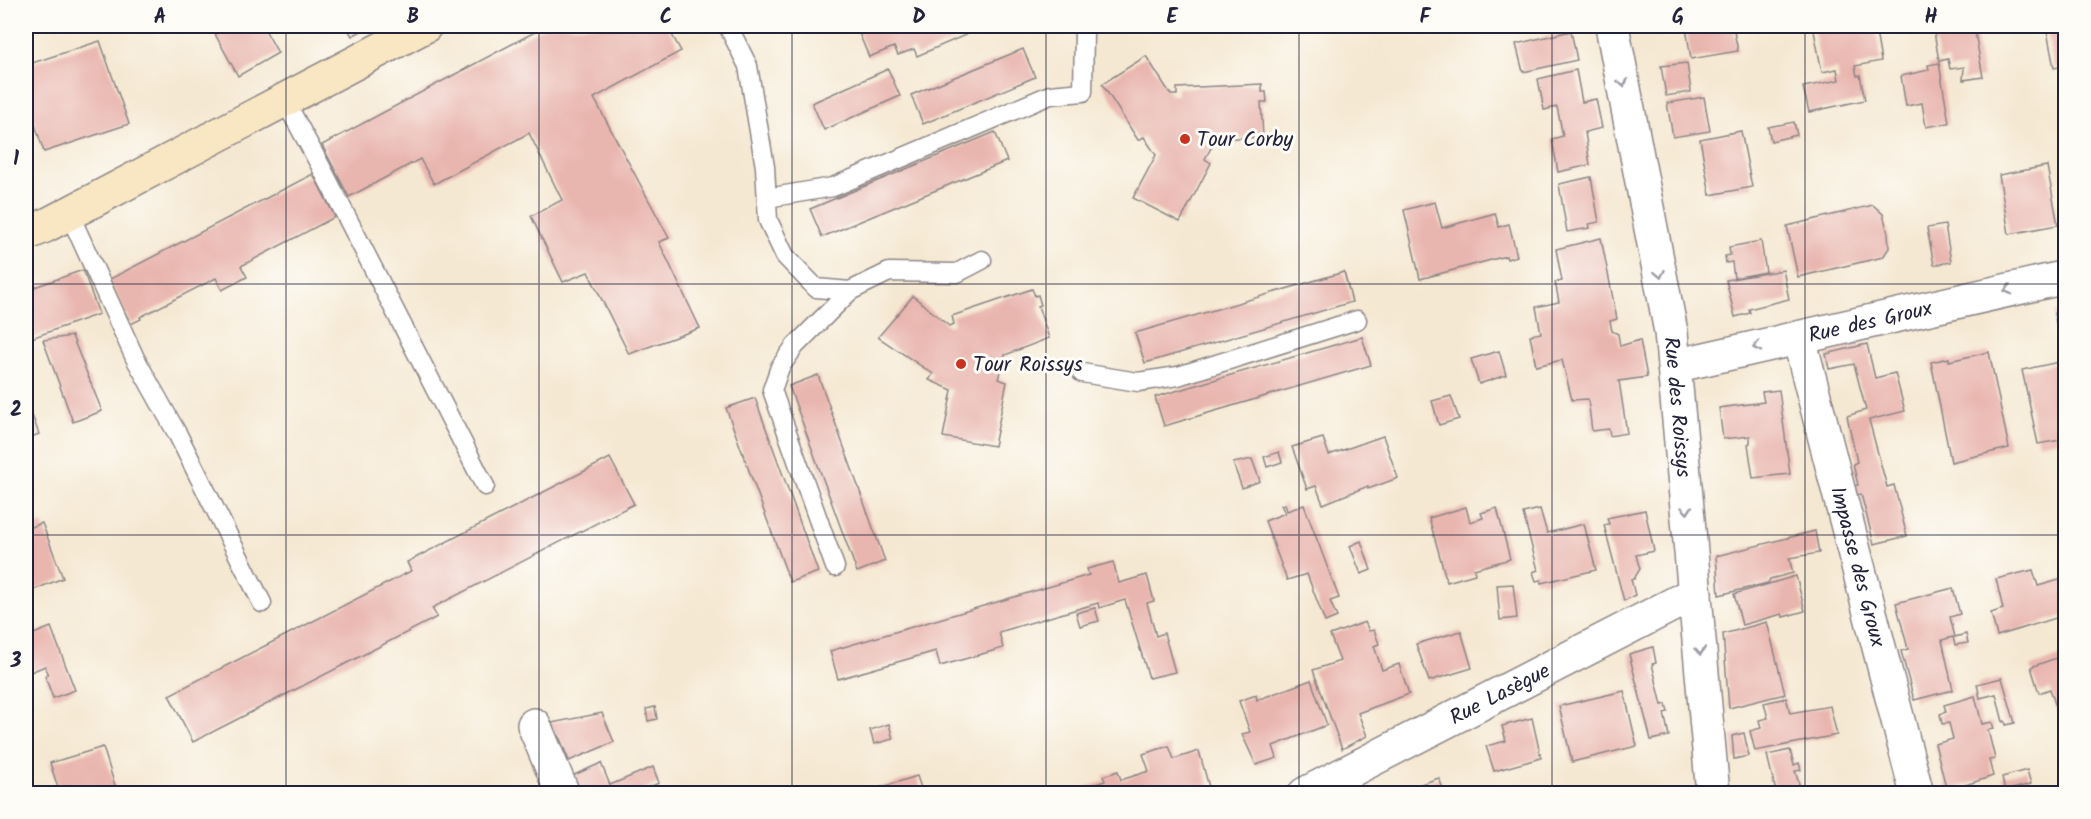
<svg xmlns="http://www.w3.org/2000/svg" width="2091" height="819" font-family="Kalam,sans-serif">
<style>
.building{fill:#e9b6af}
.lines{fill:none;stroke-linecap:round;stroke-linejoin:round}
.lane-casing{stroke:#8c8586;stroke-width:21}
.street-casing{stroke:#8c8586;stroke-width:36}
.secondary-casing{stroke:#8c8586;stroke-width:36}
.lane{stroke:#fff;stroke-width:18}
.street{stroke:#fff;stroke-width:33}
.secondary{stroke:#f9e7c3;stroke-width:33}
.oneway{stroke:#9c9ca7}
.grid{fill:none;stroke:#22223b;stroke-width:1.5;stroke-opacity:0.55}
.poi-dot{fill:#c8321e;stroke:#fdfcf7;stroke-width:2}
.labels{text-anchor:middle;stroke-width:6;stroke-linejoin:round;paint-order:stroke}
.poi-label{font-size:21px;fill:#22223b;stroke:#fdfcf7;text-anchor:start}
.street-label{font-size:21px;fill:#22223b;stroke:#fdfcf7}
.neatline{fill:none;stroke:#22223b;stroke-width:2}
.grid-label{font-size:20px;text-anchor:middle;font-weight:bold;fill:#22223b}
</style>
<rect width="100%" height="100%" fill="#fdfcf7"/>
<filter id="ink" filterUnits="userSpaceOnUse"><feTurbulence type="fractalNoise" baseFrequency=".0167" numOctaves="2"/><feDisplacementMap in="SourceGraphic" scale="12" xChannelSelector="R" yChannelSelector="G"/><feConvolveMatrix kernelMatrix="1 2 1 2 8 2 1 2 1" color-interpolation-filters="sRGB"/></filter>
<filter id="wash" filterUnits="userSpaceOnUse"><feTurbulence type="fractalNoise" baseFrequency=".008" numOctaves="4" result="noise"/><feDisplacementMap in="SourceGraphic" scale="24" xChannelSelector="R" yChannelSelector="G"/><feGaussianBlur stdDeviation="1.35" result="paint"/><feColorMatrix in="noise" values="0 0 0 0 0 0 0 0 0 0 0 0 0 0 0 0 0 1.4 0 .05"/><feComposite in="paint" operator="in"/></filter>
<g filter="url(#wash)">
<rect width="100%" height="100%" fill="#f5e8d2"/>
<g id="blocks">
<g class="building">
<polygon points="230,26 263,26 278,53 238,76 215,34"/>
<polygon points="346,26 371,26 352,36"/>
<polygon points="546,26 667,26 681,51 594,98 669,238 659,242 700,328 629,354 588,272 563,282 531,216 562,200 529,133 434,184 420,159 349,197 322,145"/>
<polygon points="856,26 975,26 977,30 917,56 914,49 898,55 894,47 869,57"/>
<polygon points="1490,26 1514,26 1491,32"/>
<polygon points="1681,26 1733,26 1738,51 1691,59 1686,28 1681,29"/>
<polygon points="1813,26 1875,26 1881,61 1855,66 1857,76 1860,75 1865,100 1809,112 1803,87 1839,80 1837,69 1822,72"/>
<polygon points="1933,26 1974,26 1983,77 1963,80 1964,67 1950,69 1948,59 1939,61"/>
<polygon points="2046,26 2066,26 2066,66 2054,68"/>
<polygon points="1571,31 1577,60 1523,72 1516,44"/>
<polygon points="100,41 129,124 44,152 26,97 33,94 26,72 26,65"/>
<polygon points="1023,49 1035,77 923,124 911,95"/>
<polygon points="1146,56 1171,95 1177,95 1177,88 1262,84 1262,92 1266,92 1267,102 1261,102 1263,137 1216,139 1205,159 1211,163 1180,222 1133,198 1156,155 1144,137 1138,140 1102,84"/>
<polygon points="1687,63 1691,92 1666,96 1661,66"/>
<polygon points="1939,63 1949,123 1926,127 1922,103 1906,106 1901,76 1929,70 1928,65"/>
<polygon points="888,69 900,96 824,130 812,103"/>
<polygon points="1576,70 1582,102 1596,99 1602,128 1585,132 1590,165 1558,172 1552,139 1563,136 1557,107 1544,110 1538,79"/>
<polygon points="1704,97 1710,131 1673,137 1667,103"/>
<polygon points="1794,122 1797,135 1771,141 1768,127"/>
<polygon points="1741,131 1752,187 1710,195 1700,139"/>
<polygon points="995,132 1007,161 822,237 810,209"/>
<polygon points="26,160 31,179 26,181"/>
<polygon points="2047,166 2058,225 2009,234 1999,175"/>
<polygon points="313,174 335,217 241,266 247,277 222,290 216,278 140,317 141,319 131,324 108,280"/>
<polygon points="1591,177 1599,222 1589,224 1590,228 1567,232 1559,184"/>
<polygon points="1435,202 1442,228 1495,213 1499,227 1509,224 1517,256 1507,259 1506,256 1420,279 1404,210"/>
<polygon points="1873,205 1883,214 1888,233 1889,248 1883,257 1798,277 1787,226"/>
<polygon points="1945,225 1951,262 1934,265 1927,228"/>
<polygon points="1601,238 1617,319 1610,321 1612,331 1618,334 1620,346 1640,340 1647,377 1619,381 1627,433 1610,436 1609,429 1592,431 1588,399 1572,400 1562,360 1536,366 1530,335 1541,333 1536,307 1559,302 1555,282 1562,281 1556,249"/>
<polygon points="1761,241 1766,272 1734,278 1732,262 1726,263 1725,256 1730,255 1729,247"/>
<polygon points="83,270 99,314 26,340 26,290"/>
<polygon points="1783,270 1789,299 1749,309 1750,313 1735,317 1726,280"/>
<polygon points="1344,272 1352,302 1145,363 1135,333"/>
<polygon points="1032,289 1035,296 1038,295 1041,305 1038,306 1049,338 1005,355 998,379 1007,382 994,446 943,437 952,390 929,380 933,374 878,337 913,296 949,326 954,324 952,316"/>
<polygon points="2066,311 2066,439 2038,444 2022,370 2064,361 2054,313"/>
<polygon points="72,336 102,411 73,422 43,340"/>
<polygon points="1362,337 1371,365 1164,426 1155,397"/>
<polygon points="1867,344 1875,378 1895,373 1905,411 1869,420 1887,487 1894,485 1907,536 1874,544 1861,494 1850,496 1848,488 1858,485 1853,464 1857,462 1847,416 1866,410 1854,364 1829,369 1826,354"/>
<polygon points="1499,351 1506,375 1479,384 1471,359"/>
<polygon points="1989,352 2009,448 1951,462 1931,362 1949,358 1949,361"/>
<polygon points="818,375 885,561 857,572 789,386"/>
<polygon points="1779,390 1790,474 1753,478 1748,444 1750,443 1750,436 1723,439 1719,408 1764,402 1762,392"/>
<polygon points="1451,396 1459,419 1439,425 1432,401"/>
<polygon points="755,398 818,572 790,582 726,408"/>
<polygon points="26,399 39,434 26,439"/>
<polygon points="1383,436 1398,478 1368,489 1368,486 1323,504 1316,486 1307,489 1292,447 1323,438 1329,455"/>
<polygon points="1279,452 1282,462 1267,467 1264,457"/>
<polygon points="610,458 634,504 432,608 437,617 193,742 169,695 411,571 407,562"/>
<polygon points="1252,459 1260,481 1242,488 1233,463"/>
<polygon points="1285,504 1287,511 1304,505 1339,598 1330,601 1337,617 1325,622 1307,574 1287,580 1265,521 1285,513 1281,505"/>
<polygon points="1466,507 1470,522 1483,518 1481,513 1497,508 1510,559 1474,569 1475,574 1447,582 1429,518"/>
<polygon points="1540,509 1547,533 1584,524 1596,570 1541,583 1541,580 1536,581 1533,572 1538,570 1523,513"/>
<polygon points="1645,510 1654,551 1636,555 1640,569 1634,579 1631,579 1635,595 1624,601 1604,525 1609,524 1607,518"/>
<polygon points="42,523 63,578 26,593 26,529"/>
<polygon points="1815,531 1819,553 1789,558 1793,573 1770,579 1768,583 1719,595 1716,556"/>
<polygon points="1361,541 1371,570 1361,574 1350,546"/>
<polygon points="1113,562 1119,583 1147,575 1154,601 1147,603 1156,636 1164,633 1175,672 1149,678 1125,600 1099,608 1098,603 999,632 1003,648 940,666 936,651 838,679 830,651 1089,575 1087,569"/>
<polygon points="2033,570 2038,586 2066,578 2066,615 1997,636 1991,613 2003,609 1996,579"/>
<polygon points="1796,576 1805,611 1783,617 1782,614 1742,625 1734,594"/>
<polygon points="1513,584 1517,618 1500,620 1497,585"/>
<polygon points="1953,588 1960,614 1950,617 1955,637 1966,634 1968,643 1955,645 1953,637 1942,640 1953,690 1914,700 1901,651 1908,649 1896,603"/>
<polygon points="1095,608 1099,621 1080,626 1076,613"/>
<polygon points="1365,622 1369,631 1374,630 1379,644 1374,646 1382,670 1399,664 1409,694 1358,713 1367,736 1342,749 1313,670 1340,661 1330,635"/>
<polygon points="1767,622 1785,694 1729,708 1723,634"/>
<polygon points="51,627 75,690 53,698 45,676 48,674 45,666 26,674 26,637"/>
<polygon points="1461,631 1472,668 1429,681 1416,644"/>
<polygon points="1653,647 1656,663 1652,664 1662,705 1666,704 1668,712 1664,713 1669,736 1651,740 1629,654"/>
<polygon points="2066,650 2066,733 2065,733 2050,689 2039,693 2031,667 2062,656 2061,651"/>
<polygon points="2002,678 2015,723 2006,725 2005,721 2003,722 1996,694 1980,698 1977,684"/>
<polygon points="1311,680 1327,725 1273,746 1277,758 1256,765 1242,734 1250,732 1239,701 1256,695 1257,700"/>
<polygon points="1624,691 1637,746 1572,762 1559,706"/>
<polygon points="1975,696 1982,724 1992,722 1994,729 1988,730 1995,759 1989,760 1993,776 1947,791 1935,744 1953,739 1949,723 1942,724 1940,714 1946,712 1944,705"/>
<polygon points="1786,698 1790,713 1830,706 1837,735 1755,751 1750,731 1761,728 1759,720 1768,718 1764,703"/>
<polygon points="655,707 657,719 648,721 646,709"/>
<polygon points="602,713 614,742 569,761 559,736 543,742 536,726"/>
<polygon points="1532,718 1541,758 1494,771 1486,746 1506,741 1502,726"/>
<polygon points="889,724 893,739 874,744 870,730"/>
<polygon points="1744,733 1749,756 1734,759 1732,736"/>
<polygon points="1169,746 1174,759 1199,751 1211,794 1065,794 1105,781 1103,776 1118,771 1121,780 1149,771 1143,754"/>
<polygon points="103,747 116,789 100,794 60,794 50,763"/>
<polygon points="1790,750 1794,765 1799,763 1801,770 1795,771 1800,787 1776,792 1767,755"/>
<polygon points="601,763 610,785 653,767 659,783 642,790 644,794 578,794 572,776"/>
<polygon points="2027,770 2031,784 2005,791 2002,777"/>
<polygon points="917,776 923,794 863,794 863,793"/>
<polygon points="1439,778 1445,794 1394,794 1394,793"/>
</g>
</g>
</g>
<g filter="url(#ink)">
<use href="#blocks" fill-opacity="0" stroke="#8c8586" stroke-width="1.5"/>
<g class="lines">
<defs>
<g id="lane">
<polyline points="728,26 748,66 765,167 768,220 785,256 816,288 850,291 889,272 957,273 982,260"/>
<polyline points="284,99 320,165 485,486"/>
<polyline points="767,198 833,187 1050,95 1083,92 1084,32 1082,26"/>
<polyline points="69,213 135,358 178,435 262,603"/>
<polyline points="1082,373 1138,382 1178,376 1357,320"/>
<polyline points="835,567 772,390 780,367 795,346 850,291"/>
</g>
<g id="street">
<path id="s1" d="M 1612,26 L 1671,332 L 1713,794"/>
<path id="s2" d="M 1799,338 L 1917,794"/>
<path id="s3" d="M 1674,366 L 2066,277"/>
<polyline points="534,725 563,794"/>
<path id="s4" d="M 1305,794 L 1695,593"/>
</g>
<polyline id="secondary" points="26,234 45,226 425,26"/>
</defs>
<use href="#lane" class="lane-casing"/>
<use href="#street" class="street-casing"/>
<use href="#secondary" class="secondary-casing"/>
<use href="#lane" class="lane"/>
<use href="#street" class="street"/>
<use href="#secondary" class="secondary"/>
</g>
<defs><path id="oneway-chevron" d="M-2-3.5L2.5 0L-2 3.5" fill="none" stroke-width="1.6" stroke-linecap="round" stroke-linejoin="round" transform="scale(1.5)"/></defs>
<g class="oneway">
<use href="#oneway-chevron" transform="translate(1623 83) rotate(79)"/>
<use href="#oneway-chevron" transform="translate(1660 274) rotate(79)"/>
<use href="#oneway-chevron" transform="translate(2008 290) rotate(167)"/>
<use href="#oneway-chevron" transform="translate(1757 347) rotate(167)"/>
<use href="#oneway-chevron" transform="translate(1687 510) rotate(85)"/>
<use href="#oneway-chevron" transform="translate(1700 651) rotate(85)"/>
</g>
</g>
<path class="grid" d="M 286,26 L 286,794M 539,26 L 539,794M 792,26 L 792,794M 1046,26 L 1046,794M 1299,26 L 1299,794M 1552,26 L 1552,794M 1805,26 L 1805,794M 26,284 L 2066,284M 26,535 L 2066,535"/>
<g class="poi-dot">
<circle cx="1185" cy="139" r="6"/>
<circle cx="961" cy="364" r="6"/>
</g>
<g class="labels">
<g class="poi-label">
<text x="1197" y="146">Tour Corby</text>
<text x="973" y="371">Tour Roissys</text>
</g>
<g class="street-label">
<text dy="7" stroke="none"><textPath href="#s3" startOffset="201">Rue des Groux</textPath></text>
<text dy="7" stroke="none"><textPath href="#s1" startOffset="387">Rue des Roissys</textPath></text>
<text dy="7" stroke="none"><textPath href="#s2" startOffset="236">Impasse des Groux</textPath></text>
<text dy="7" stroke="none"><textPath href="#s4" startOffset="219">Rue Lasègue</textPath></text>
</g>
</g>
<rect width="2091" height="819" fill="none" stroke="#fdfcf7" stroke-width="66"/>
<rect x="33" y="33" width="2025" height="753" class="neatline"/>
<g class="grid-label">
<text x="160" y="23">A</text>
<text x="413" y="23">B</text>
<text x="666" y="23">C</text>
<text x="919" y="23">D</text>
<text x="1172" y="23">E</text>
<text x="1425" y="23">F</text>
<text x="1678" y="23">G</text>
<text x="1931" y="23">H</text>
<text x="16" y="165">1</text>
<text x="16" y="416">2</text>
<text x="16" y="667">3</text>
</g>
</svg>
